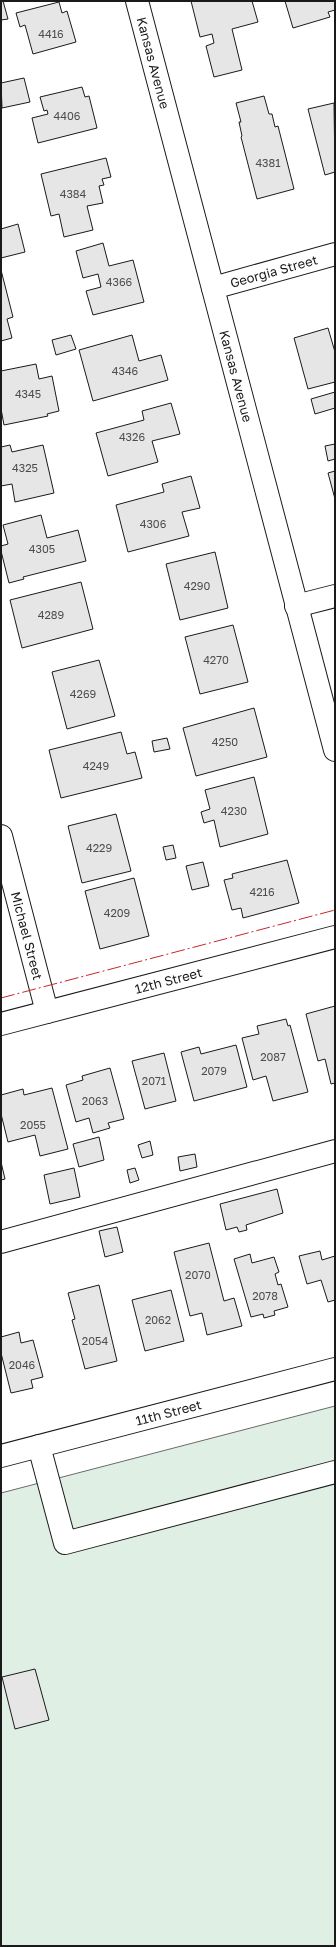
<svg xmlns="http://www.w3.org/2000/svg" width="336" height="1947" font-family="'Golos Text',sans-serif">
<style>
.green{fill:#e0efe3;stroke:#6a6a6a}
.building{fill:#e6e6e6;stroke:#1a1a1a}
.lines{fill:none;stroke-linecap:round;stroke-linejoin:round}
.minor-casing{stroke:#1a1a1a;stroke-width:24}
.minor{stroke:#fff;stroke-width:22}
.power{stroke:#c62828;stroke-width:1;stroke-dasharray:14 3 2 3;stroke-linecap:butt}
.labels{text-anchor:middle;stroke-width:3;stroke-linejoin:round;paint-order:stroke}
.number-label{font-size:11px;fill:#4d4d4d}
.street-label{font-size:13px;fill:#1a1a1a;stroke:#fff}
</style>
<rect width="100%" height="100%" fill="#fff"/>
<polygon class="green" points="335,1406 335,1946 1,1946 1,1493"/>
<g class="building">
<polygon points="1,1 3,1 8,19 1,20"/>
<polygon points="191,1 252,1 258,22 232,29 242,70 214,77 206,46 214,43 212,34 200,37"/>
<polygon points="285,1 335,1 335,10 328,12 330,17 293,28"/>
<polygon points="59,2 62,13 67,11 76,42 33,54 25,25 20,27 16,13"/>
<polygon points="24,78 30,102 2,108 1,83"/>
<polygon points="82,87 85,97 89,96 97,128 38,143 32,118 48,114 47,110 44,111 40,97"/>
<polygon points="264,96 269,114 272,114 275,127 278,126 294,189 257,199 241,137 242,136 239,122 241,122 236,103"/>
<polygon points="334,103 335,172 325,175 308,109"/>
<polygon points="106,158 111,177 102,179 104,185 99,186 103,203 87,206 93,230 64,237 59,214 51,216 41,174"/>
<polygon points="18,224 25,252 1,258 1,229"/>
<polygon points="103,243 109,266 133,260 144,302 93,315 86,291 101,287 98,274 83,278 76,251"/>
<polygon points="1,270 13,317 7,319 12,338 1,341"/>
<polygon points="328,328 335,352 335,382 308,389 294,338"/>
<polygon points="71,335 76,349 56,355 52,340"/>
<polygon points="132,335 139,361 161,355 168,380 93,401 79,350"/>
<polygon points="36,364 39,379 52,376 59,411 47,414 48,416 4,425 1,409 1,371"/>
<polygon points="335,392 335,408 315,414 311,399"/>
<polygon points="171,403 180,434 152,441 158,462 108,476 96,433 144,420 142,411"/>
<polygon points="335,444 335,459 328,461 325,446"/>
<polygon points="10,445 12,452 43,445 54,493 15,502 12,484 1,486 1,447"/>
<polygon points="335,471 335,499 328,473"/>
<polygon points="191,476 200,508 182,512 189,536 128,552 116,505 164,492 162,484"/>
<polygon points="41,515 47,538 78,530 86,561 23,577 24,579 9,583 1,551 1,546 8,544 3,525"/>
<polygon points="215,552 228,608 180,620 166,564"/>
<polygon points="81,582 93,629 22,648 10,600"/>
<polygon points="233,625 248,682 200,694 185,637"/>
<polygon points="99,660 115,716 67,729 52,672"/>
<polygon points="254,708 267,757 196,776 183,728"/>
<polygon points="121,732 127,754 135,752 142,778 61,798 49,750"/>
<polygon points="167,738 170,749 154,752 152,741"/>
<polygon points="254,777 268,834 220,847 214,820 204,823 201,812 210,809 205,790"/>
<polygon points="116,814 131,871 82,883 68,826"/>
<polygon points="173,845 176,858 166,860 163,847"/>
<polygon points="287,860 299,903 243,918 241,908 232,910 224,880 233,878 232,874"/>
<polygon points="203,862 209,886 192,890 186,866"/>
<polygon points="134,878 149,936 100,949 85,891"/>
<polygon points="335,1006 335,1083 331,1084 325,1059 318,1061 306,1014"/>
<polygon points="286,1019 288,1026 290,1025 308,1092 273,1101 266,1076 253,1080 242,1038 259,1034 257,1026"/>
<polygon points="236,1045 247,1087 194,1101 181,1052 199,1047 201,1054"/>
<polygon points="164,1053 176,1101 145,1109 132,1061"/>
<polygon points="110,1068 124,1119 108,1123 110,1128 93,1133 89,1118 76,1122 66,1085 83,1080 82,1076"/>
<polygon points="52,1088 68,1149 40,1156 35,1135 8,1142 1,1114 1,1095 23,1089 24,1095"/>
<polygon points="99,1137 104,1160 79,1167 73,1144"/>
<polygon points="150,1141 153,1155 142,1158 138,1145"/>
<polygon points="195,1154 197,1167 180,1171 178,1157"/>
<polygon points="1,1162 5,1179 1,1180"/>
<polygon points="74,1168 80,1197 50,1204 44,1175"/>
<polygon points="135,1168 139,1180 130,1183 127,1170"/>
<polygon points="277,1189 283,1213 246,1225 247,1230 239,1232 237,1227 226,1230 220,1204"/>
<polygon points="117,1227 123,1252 105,1257 99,1231"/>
<polygon points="209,1243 224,1301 234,1298 242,1326 207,1335 202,1313 190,1316 174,1252"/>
<polygon points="320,1251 322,1260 335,1256 335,1300 328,1302 321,1280 307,1284 299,1256"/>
<polygon points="250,1254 252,1263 274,1257 279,1272 275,1274 278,1285 281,1284 288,1307 274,1311 275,1315 264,1318 263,1314 251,1317 234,1259"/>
<polygon points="99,1285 117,1361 85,1369 72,1320 75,1319 68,1293"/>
<polygon points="171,1290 184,1341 145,1351 132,1300"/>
<polygon points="19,1332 21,1343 33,1340 43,1377 31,1380 33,1388 11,1393 1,1353 1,1337"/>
<polygon points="35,1669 49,1720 15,1729 2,1677"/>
</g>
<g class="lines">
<defs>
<g id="minor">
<path id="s1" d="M 137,1 L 335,750"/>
<path id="s2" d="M 213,288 L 335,254"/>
<polyline points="296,606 335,596"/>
<path id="s3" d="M 1,836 L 47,1012"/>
<path id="s4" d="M 1,1024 L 335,937"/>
<polyline points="1,1242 335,1151"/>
<polyline points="39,1446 65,1543 335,1472"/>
<path id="s5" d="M 1,1456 L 335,1369"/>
</g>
</defs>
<use href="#minor" class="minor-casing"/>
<use href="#minor" class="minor"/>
<polyline class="power" points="1,998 335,910"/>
</g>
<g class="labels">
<g class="number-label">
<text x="51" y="38">4416</text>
<text x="67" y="120">4406</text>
<text x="268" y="167">4381</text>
<text x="73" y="198">4384</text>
<text x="119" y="286">4366</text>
<text x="125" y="375">4346</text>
<text x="28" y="398">4345</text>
<text x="132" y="441">4326</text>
<text x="25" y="472">4325</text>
<text x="153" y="528">4306</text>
<text x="42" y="553">4305</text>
<text x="197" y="590">4290</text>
<text x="51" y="619">4289</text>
<text x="216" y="664">4270</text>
<text x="83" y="698">4269</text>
<text x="225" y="746">4250</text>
<text x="96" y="770">4249</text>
<text x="234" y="815">4230</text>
<text x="99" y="852">4229</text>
<text x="262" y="896">4216</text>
<text x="117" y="917">4209</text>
<text x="273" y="1061">2087</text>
<text x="214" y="1075">2079</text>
<text x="154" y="1085">2071</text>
<text x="95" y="1105">2063</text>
<text x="33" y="1129">2055</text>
<text x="198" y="1279">2070</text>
<text x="265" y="1300">2078</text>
<text x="158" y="1324">2062</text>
<text x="95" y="1345">2054</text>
<text x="22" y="1369">2046</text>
</g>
<g class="street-label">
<text dy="5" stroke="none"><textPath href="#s1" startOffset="64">Kansas Avenue</textPath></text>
<text dy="5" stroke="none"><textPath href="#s2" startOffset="63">Georgia Street</textPath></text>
<text dy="5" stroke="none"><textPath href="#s1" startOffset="388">Kansas Avenue</textPath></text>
<text dy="5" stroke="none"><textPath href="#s3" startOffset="103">Michael Street</textPath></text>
<text dy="5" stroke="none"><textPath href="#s4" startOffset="173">12th Street</textPath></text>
<text dy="5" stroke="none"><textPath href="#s5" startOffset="173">11th Street</textPath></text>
</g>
</g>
<rect width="336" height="1947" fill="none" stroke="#1a1a1a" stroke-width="4"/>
</svg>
